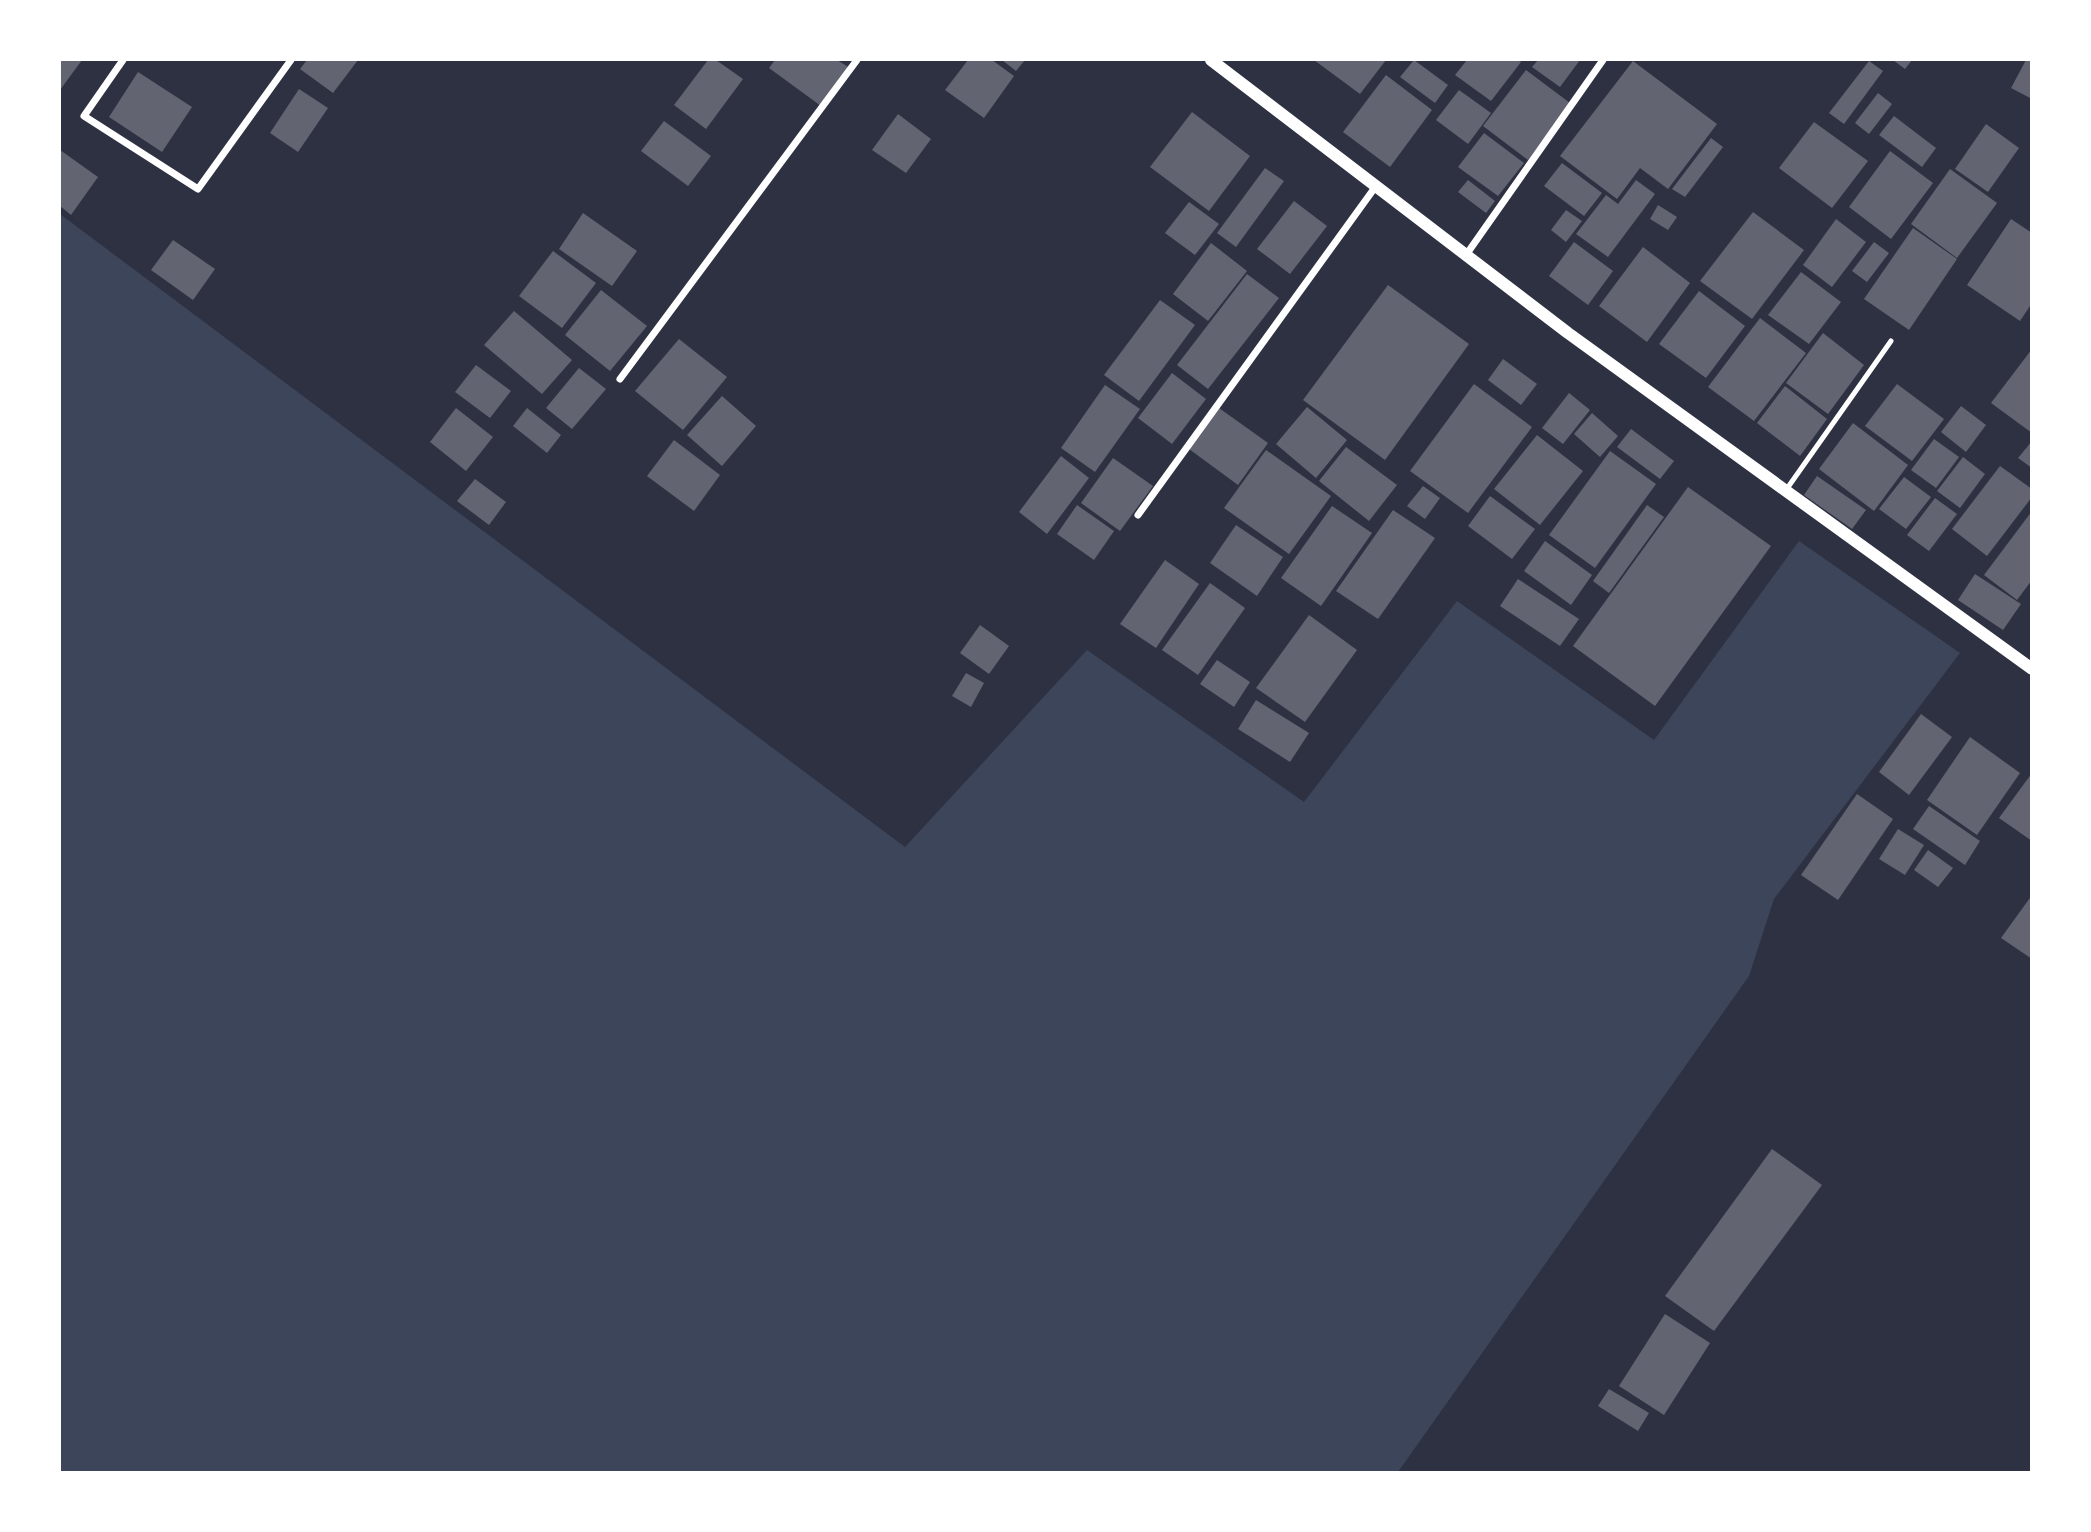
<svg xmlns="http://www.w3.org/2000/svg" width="2091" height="1532" font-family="Ubuntu,sans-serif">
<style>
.green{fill:#3c4559}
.building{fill:#626471}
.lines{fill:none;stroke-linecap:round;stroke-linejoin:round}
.service{stroke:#fff;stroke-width:5}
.minor{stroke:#fff;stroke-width:7}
.tertiary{stroke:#fff;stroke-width:12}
</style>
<rect width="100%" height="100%" fill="#2d3142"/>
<polygon class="green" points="60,214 905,847 1087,650 1304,802 1457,601 1654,740 1799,541 1960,653 1774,899 1749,976 1398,1472 60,1472"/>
<g class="building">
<polygon points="60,60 82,60 60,90"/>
<polygon points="307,60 358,60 333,93 300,69"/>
<polygon points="708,60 716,60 743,79 706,129 674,105"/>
<polygon points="775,60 837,60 850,68 821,106 769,68"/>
<polygon points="968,60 992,60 1014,76 984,118 945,90"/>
<polygon points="1002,60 1025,60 1016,71"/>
<polygon points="1314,60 1386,60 1360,94"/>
<polygon points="1414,60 1448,85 1435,103 1400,77"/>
<polygon points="1467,60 1518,60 1521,62 1491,101 1455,75"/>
<polygon points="1538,60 1580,60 1560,87 1532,67"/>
<polygon points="1893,60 1912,60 1905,69"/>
<polygon points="2026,60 2032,60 2032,99 2011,88"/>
<polygon points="1633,61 1717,124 1668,189 1640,168 1617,199 1560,156"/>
<polygon points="1869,61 1883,71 1844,124 1829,113"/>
<polygon points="1526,70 1570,103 1528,160 1483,126"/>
<polygon points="138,72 192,107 162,152 109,117"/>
<polygon points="1386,75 1432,110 1390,167 1343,132"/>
<polygon points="299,89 328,108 298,152 270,133"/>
<polygon points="1459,90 1491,113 1468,144 1436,120"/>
<polygon points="1878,93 1892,104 1869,134 1855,123"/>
<polygon points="1192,112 1250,156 1209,211 1150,167"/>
<polygon points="898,114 931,139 906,173 872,150"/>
<polygon points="1894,116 1936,148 1922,167 1879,135"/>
<polygon points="664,121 711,156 688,186 641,151"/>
<polygon points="1814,122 1868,161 1832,208 1779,168"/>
<polygon points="1986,124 2019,148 1988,192 1955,169"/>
<polygon points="1484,133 1524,163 1498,196 1458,167"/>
<polygon points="1711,138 1723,147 1685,197 1672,189"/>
<polygon points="60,150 98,177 71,215 60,206"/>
<polygon points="1890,151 1933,183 1891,239 1849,207"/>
<polygon points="1562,163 1602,193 1584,216 1544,186"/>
<polygon points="1265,168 1284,181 1236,247 1217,233"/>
<polygon points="1950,169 1997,203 1957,258 1911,224"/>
<polygon points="1468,180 1495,201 1486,213 1458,192"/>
<polygon points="1636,180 1655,194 1608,257 1576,234 1606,195 1618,204"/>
<polygon points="1294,201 1327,226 1290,274 1257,249"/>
<polygon points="1189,202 1219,224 1195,255 1165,233"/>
<polygon points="1658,205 1677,217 1668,230 1650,219"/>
<polygon points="1566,210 1582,221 1566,242 1551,230"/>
<polygon points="1753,212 1804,250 1752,319 1700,281"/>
<polygon points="583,213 637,251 612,286 559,249"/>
<polygon points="1836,219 1866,242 1832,287 1803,265"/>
<polygon points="2011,219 2032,233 2032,303 2020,321 1967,285"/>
<polygon points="1913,228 1957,259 1909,330 1864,299"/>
<polygon points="173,240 215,269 193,300 151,270"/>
<polygon points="1574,242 1613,271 1588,305 1549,276"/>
<polygon points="1874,242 1889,253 1867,282 1852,271"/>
<polygon points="1211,243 1247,271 1208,321 1173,294"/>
<polygon points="1643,247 1690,283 1647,342 1599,306"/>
<polygon points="553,251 596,283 562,328 519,296"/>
<polygon points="1801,272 1841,302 1809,344 1768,315"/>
<polygon points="1247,274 1279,298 1208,389 1177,365"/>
<polygon points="1388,285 1469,344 1385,460 1303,400"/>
<polygon points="601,290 647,326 610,371 565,335"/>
<polygon points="1699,291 1745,326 1706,378 1659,344"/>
<polygon points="1160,300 1195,325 1139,401 1104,375"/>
<polygon points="514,311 572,360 542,394 484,345"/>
<polygon points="1760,318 1806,353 1754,421 1708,387"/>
<polygon points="1823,333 1864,365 1828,414 1786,383"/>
<polygon points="679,339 727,377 683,430 635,391"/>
<polygon points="2032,349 2032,433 1991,403"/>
<polygon points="1503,359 1537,384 1521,405 1488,380"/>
<polygon points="476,365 511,391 490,418 455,392"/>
<polygon points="579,368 606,389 572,429 546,408"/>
<polygon points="1172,373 1206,399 1172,444 1138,418"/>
<polygon points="1474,384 1532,427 1468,513 1410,471"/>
<polygon points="1897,384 1944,419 1912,461 1865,426"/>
<polygon points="1105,385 1140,409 1095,472 1061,448"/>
<polygon points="1785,386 1827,419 1800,456 1757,423"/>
<polygon points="1569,393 1590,410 1563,444 1542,428"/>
<polygon points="722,396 756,426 722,466 687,435"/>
<polygon points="1961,406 1986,425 1966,452 1941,432"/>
<polygon points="1307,407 1347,440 1316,478 1276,444"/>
<polygon points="456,408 493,437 466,471 430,442"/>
<polygon points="527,408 561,435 547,453 513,426"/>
<polygon points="1219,408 1268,443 1238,485 1189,449"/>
<polygon points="1592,413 1618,436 1600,457 1574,434"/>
<polygon points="1853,423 1908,465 1874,511 1819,469"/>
<polygon points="1631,429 1674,461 1660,479 1617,447"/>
<polygon points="1537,435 1583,471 1540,525 1494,489"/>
<polygon points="1934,439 1959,457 1936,488 1911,470"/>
<polygon points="674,440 720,475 694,511 647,476"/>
<polygon points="2032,441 2032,468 2018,458"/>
<polygon points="1346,447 1397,485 1369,521 1319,481"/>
<polygon points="1266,450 1331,496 1289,554 1224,508"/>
<polygon points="1610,451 1656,484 1595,568 1549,535"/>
<polygon points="1061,456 1089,478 1047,534 1019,512"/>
<polygon points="1963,457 1985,474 1960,508 1937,491"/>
<polygon points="1113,458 1153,486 1120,531 1081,503"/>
<polygon points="2000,466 2032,489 2032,497 1987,556 1952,529"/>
<polygon points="1817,476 1866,510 1852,529 1804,495"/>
<polygon points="1904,477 1931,497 1906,529 1879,509"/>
<polygon points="475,479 506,502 489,525 457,501"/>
<polygon points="1423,486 1440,498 1425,519 1407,506"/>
<polygon points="1688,487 1771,546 1655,706 1573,646"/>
<polygon points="1490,496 1535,529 1512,559 1468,526"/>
<polygon points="1935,498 1957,514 1929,551 1907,535"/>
<polygon points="1077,505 1114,531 1094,560 1057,534"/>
<polygon points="1647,505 1664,517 1609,593 1593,581"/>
<polygon points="1332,506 1372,533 1321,606 1281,578"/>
<polygon points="1393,510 1435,538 1378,619 1336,591"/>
<polygon points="2032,511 2032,580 2017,600 1984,575"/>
<polygon points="1236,525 1283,557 1257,596 1210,563"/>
<polygon points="1545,541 1592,575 1571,605 1524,571"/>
<polygon points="1165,560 1199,584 1156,648 1120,624"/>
<polygon points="1975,574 2021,604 2003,630 1958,600"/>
<polygon points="1518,579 1579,619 1560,646 1500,606"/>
<polygon points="1210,583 1245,608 1198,675 1162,650"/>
<polygon points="1309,615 1357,650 1305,722 1256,688"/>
<polygon points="980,625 1009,646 989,674 960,653"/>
<polygon points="1217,660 1250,682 1234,707 1200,684"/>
<polygon points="966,673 984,683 971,707 952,696"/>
<polygon points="1256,700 1309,733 1290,762 1238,729"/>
<polygon points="1921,714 1952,737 1909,795 1879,772"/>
<polygon points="1970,737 2020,773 1977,835 1927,800"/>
<polygon points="2032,773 2032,841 1999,818"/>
<polygon points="1857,794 1893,819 1838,900 1801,875"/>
<polygon points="1929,806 1980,841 1965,865 1913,829"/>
<polygon points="1898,829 1924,845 1905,875 1879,859"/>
<polygon points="1928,850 1953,868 1938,887 1914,870"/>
<polygon points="2032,895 2032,959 2001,938"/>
<polygon points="1772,1149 1822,1185 1714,1331 1665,1296"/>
<polygon points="1665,1314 1710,1343 1664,1415 1619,1386"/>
<polygon points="1609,1389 1649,1413 1638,1431 1598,1406"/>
</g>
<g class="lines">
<polyline class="service" points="1786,490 1891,341"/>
<g class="minor">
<polyline points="123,60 84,116 198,189 291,60"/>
<polyline points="1466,255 1603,60"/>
<polyline points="620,379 857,60"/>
<polyline points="1138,515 1376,186"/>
</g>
<polyline class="tertiary" points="1211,60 1568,333 2032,669"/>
</g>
<rect width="2091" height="1532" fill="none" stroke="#ffffff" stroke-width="122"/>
</svg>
